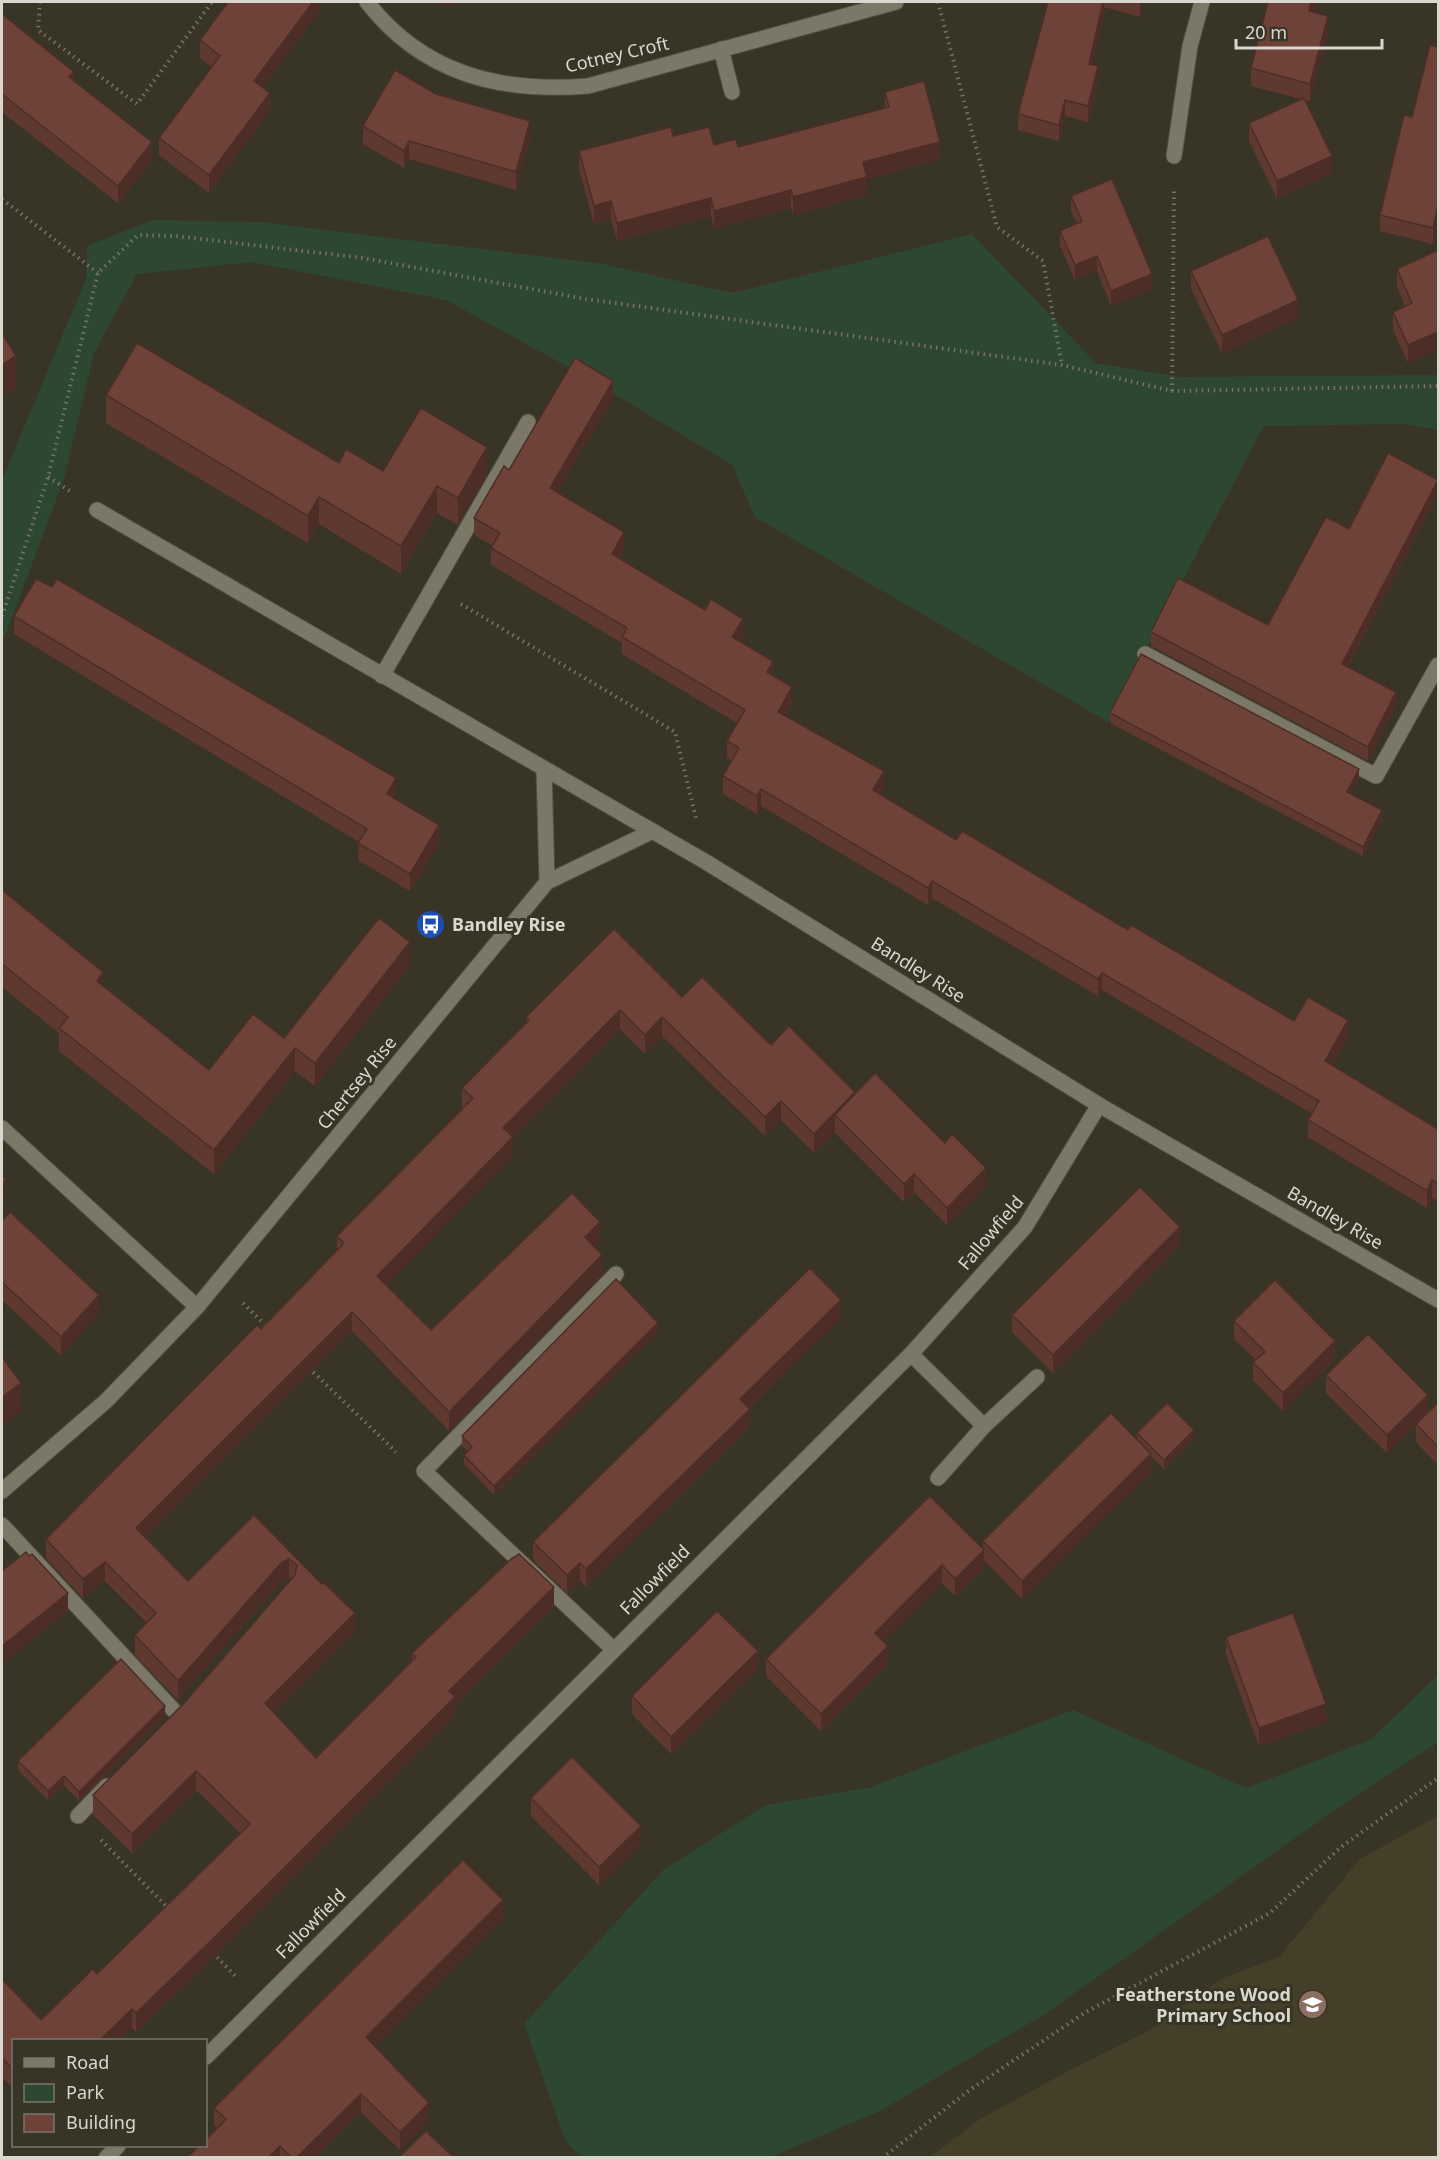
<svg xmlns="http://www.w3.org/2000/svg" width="1440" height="2159" font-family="'Noto Sans',sans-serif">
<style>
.built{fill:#453e29}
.green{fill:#2e4730}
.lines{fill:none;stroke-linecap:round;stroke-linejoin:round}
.minor-casing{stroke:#545044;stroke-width:17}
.path{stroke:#767366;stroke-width:4;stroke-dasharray:1.5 4.5;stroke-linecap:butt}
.minor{stroke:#7c7867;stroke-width:15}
.wall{fill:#5f3930}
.shaded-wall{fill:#4d2e27}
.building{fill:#6e4238;stroke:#4d2e27;stroke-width:1.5}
.labels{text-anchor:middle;stroke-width:6;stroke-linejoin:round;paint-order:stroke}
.street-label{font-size:18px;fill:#dad7ce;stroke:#393526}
.poi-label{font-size:18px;font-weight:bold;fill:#dad7ce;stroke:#393526;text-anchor:start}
</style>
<rect width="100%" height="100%" fill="#393526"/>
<polygon class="built" points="1438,1816 1438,2157 930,2157 980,2119 1070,2070 1148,2031 1223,1978 1279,1957 1360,1859"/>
<g class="green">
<polygon points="152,220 261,222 603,264 732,293 972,234 1096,363 1181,377 1438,375 1438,430 1403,424 1264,426 1108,722 755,517 732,465 579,373 446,300 252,262 137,274 94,353 64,479 2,644 2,480 86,279 87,246"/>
<polygon points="1438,1675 1438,1742 1338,1808 1045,2014 880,2111 771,2157 582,2157 566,2142 524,2024 663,1870 766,1805 871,1787 1073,1710 1246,1788 1370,1740"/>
</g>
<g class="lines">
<defs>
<g id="minor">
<path d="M 367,2 C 423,74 500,93 588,86 L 896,2"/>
<polyline points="721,49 732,92"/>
<polyline points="1174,156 1190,46 1202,2"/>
<polyline points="97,510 706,862 1099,1105 1438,1300"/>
<polyline points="1145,654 1376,776 1438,665"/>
<polyline points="382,676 528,422"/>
<polyline points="544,769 547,882"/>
<polyline points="2,1128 197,1307"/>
<polyline points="911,1354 984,1426"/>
<polyline points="938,1478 984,1426 1037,1377"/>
<polyline points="2,1491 106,1401 197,1307 547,882 653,831"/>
<polyline points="2,1525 178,1715"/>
<polyline points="613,1649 424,1471 616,1274"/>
<polyline points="78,1816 107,1786"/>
<polyline points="206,2057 911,1354 1025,1227 1099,1105"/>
<polyline points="106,2158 118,2146"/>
</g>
</defs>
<use href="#minor" class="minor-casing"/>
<g class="path">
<polyline points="40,2 38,30 137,104 212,2"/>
<polyline points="938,2 997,227 1043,261 1062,365"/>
<polyline points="2,199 98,273"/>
<polyline points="1172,391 1174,187"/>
<polyline points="48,477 70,491"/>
<polyline points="461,604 675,732 696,818"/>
<polyline points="2,616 48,477 98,273 138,235 176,236 363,258 586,299 1062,365 1172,391 1438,386"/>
<polyline points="243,1303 267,1327"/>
<polyline points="309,1368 396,1452"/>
<polyline points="101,1840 169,1909"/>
<polyline points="213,1953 237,1978"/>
<polyline points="882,2158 971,2089 1086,2012 1270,1913 1341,1847 1438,1778"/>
</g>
<use href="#minor" class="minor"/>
</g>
<g class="wall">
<polygon points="320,2 320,10 262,87 270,110 209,193 159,155 159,138 212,67 200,58 200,40"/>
<polygon points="1048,2 1143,2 1140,17 1104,7 1104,17 1092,65 1098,82 1088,122 1065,116 1059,141 1018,130 1018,114"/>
<polygon points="1313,12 1328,34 1310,101 1306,100 1332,173 1277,199 1249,141 1249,123 1301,99 1251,86 1251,68"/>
<polygon points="2,14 74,81 152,160 118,203 2,112"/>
<polygon points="1438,47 1438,222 1433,244 1380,231 1380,215 1412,117"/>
<polygon points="885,92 940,159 867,179 867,195 793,215 791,208 714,228 711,216 617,241 611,219 594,224 579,169 579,151 673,136 714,145 738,147 885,108"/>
<polygon points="436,94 530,139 516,190 409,159 404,168 363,144 363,126"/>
<polygon points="1071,196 1152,289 1111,306 1097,271 1075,280 1060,246 1060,231 1077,224 1071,211"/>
<polygon points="1438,250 1438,349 1408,363 1393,330 1393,312 1405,306 1397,287 1397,269"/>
<polygon points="1191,271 1298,318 1222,353 1191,289"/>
<polygon points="106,395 339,463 383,471 487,474 458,525 437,513 401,574 319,524 308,543 106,423"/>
<polygon points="613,398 557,492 624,550 619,559 743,636 740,642 773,676 792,705 785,716 884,788 880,795 956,840 1128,930 1294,1021 1348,1038 1332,1066 1438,1129 1438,1201 1432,1198 1427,1208 1308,1137 1308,1120 1311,1113 1102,990 1098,996 932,898 928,905 761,806 757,814 723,794 723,776 732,761 727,758 727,741 737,723 622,654 622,643 491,565 491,548 493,546 474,535 474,518 509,470"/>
<polygon points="1438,494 1348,667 1396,706 1368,761 1151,646 1151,632 1268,625 1349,529"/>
<polygon points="14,616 396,796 394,799 439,843 410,891 358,860 359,842 14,634"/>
<polygon points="1110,713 1359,778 1350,794 1382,820 1363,856 1110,723"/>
<polygon points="2,890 103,986 209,1070 284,1038 410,965 315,1086 295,1071 214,1174 59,1051 59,1033 2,987"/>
<polygon points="682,997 771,1045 855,1094 986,1186 947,1225 914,1192 904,1202 835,1133 835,1132 814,1153 781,1120 765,1136 662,1036 645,1054 620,1029 513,1138 513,1156 386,1285 431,1330 600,1241 594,1247 602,1274 449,1431 352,1331 145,1537 188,1581 254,1515 355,1632 274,1713 316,1758 412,1662 412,1653 554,1606 455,1705 455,1716 223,1948 136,2032 132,2028 14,2040 14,2089 2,2077 2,1979 41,2020 97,1974 240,1833 196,1790 132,1853 93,1815 93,1795 185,1702 291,1580 289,1578 281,1582 178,1700 135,1655 135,1635 147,1623 105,1581 83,1598 46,1558 46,1539 261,1329 337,1251 337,1236 463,1108 462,1107 462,1088 526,1024 526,1017"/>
<polygon points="2,1221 99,1313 61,1355 2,1300"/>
<polygon points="1180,1245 1053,1373 1012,1332 1012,1315"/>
<polygon points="841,1318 749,1408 750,1427 586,1587 580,1580 567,1593 533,1560 533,1542"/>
<polygon points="1234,1321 1335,1359 1283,1411 1253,1380 1253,1362 1256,1360 1234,1339"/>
<polygon points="658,1332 494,1495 464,1464 464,1455 468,1451 462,1446 462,1436"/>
<polygon points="1326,1375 1428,1395 1387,1453 1326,1393"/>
<polygon points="1438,1403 1438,1465 1416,1442 1416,1424"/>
<polygon points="1137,1433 1194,1439 1164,1469 1151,1456 1151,1472 1022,1599 984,1560 984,1568 955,1596 942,1583 883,1642 888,1664 821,1731 766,1676 766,1659 930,1496 983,1549 983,1541 1137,1439"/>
<polygon points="1226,1637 1326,1722 1259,1746 1226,1655"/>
<polygon points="758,1669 671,1754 632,1714 632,1696"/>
<polygon points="165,1715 79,1801 64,1785 48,1800 18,1770 18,1761"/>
<polygon points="531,1798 641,1844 599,1885 531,1816"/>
<polygon points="503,1918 375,2046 429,2121 400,2150 361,2112 315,2157 188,2157 217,2128 214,2125 214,2108"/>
</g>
<g class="shaded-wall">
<polygon points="313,2 320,2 320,10 254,99 254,81"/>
<polygon points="442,2 461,2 442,7"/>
<polygon points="1104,2 1104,17 1089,80 1089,64"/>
<polygon points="1140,2 1143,2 1140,17"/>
<polygon points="1311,2 1316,2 1309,29 1309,11"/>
<polygon points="1328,16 1328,34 1310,101 1310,84"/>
<polygon points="1098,66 1098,82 1088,122 1088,106"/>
<polygon points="74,72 74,90 69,77"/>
<polygon points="270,93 270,110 209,193 209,175"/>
<polygon points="1065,100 1065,116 1059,141 1059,125"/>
<polygon points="530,121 530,139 516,190 516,172"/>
<polygon points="409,141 409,159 404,168 404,151"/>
<polygon points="152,142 152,160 118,203 118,186"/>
<polygon points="940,142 940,159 867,179 867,195 793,215 793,197 863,162"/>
<polygon points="1332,156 1332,173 1277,199 1277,181"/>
<polygon points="791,190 791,208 714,228 714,211"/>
<polygon points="711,198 711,216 617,241 617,223"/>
<polygon points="611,201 611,219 594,224 594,206"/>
<polygon points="1438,206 1438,222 1433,244 1433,228"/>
<polygon points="1097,256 1097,271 1075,280 1075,265"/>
<polygon points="1152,274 1152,289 1111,306 1111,291"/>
<polygon points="1298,300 1298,318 1222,353 1222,335"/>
<polygon points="1438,332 1438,349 1408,363 1408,345"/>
<polygon points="16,356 16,387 2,397 2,365"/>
<polygon points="613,381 613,398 550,505 550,488"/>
<polygon points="487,447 487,474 458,525 458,498"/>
<polygon points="1438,480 1438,494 1342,678 1342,664"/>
<polygon points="437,486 437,513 401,574 401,546"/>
<polygon points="319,497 319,524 308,543 308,516"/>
<polygon points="624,532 624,550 612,571 612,554"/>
<polygon points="743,619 743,636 732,655 732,637"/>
<polygon points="773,661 773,678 767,672"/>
<polygon points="792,687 792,705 778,729 778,712"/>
<polygon points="1396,692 1396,706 1368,761 1368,747"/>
<polygon points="1359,769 1359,778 1347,801 1347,792"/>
<polygon points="884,771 884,788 873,807 873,790"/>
<polygon points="396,778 396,796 387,812 387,794"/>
<polygon points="761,789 761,806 757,814 757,796"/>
<polygon points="1382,810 1382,820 1363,856 1363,847"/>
<polygon points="439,825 439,843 410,891 410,874"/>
<polygon points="932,881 932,898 928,905 928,888"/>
<polygon points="410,942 410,965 315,1086 315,1063"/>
<polygon points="103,972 103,995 97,981"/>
<polygon points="1102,973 1102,990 1098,996 1098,979"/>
<polygon points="620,1010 620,1029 513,1138 513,1156 377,1295 377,1276 503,1128"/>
<polygon points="662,1017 662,1036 645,1054 645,1035"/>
<polygon points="1348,1020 1348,1038 1325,1078 1325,1061"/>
<polygon points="295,1048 295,1071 214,1174 214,1150"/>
<polygon points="855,1092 855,1111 835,1115 835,1132 814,1153 814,1134"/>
<polygon points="781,1101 781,1120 765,1136 765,1117"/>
<polygon points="986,1168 986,1186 947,1225 947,1208"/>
<polygon points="914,1174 914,1192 904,1202 904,1184"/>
<polygon points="6,1179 6,1197 2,1202 2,1184"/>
<polygon points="1432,1180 1432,1198 1427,1208 1427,1191"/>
<polygon points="600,1222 600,1241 585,1256 585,1237"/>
<polygon points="1180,1227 1180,1245 1053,1373 1053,1355"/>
<polygon points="602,1255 602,1274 449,1431 449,1412"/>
<polygon points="99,1295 99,1313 61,1355 61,1337"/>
<polygon points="841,1300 841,1318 740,1416 740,1399"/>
<polygon points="352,1312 352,1331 136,1547 136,1528"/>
<polygon points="658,1323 658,1332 494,1495 494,1486"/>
<polygon points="1335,1341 1335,1359 1283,1411 1283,1393"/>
<polygon points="21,1383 21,1411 2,1425 2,1397"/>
<polygon points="1428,1395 1428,1413 1387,1453 1387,1435"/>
<polygon points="750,1409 750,1427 586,1587 586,1569"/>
<polygon points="1194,1430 1194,1439 1164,1469 1164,1460"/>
<polygon points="1151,1454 1151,1472 1022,1599 1022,1581"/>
<polygon points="984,1550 984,1568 955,1596 955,1579"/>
<polygon points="289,1559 289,1578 281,1582 178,1700 178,1681 281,1563"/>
<polygon points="105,1562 105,1581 83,1598 83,1579"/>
<polygon points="580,1563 580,1580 567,1593 567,1575"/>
<polygon points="942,1565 942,1583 875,1650 875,1633"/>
<polygon points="554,1587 554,1606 455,1705 455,1716 223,1948 136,2032 136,2013 449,1691"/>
<polygon points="68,1593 68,1611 2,1664 2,1646"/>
<polygon points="355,1613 355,1632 265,1722 265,1703"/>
<polygon points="888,1646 888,1664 821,1731 821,1714"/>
<polygon points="758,1651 758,1669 671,1754 671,1737"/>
<polygon points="1326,1704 1326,1722 1259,1746 1259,1728"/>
<polygon points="165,1706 165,1715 79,1801 79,1792"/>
<polygon points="196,1771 196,1790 132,1853 132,1834"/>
<polygon points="64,1776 64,1785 48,1800 48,1791"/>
<polygon points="641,1826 641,1844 599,1885 599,1867"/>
<polygon points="503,1900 503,1918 366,2055 366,2037"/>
<polygon points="132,2009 132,2028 119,2040 100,2040"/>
<polygon points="361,2094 361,2112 315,2157 297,2157"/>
<polygon points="429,2103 429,2121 400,2150 400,2132"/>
<polygon points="280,2146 280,2157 269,2157"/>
</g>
<g class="building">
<polygon points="228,2 313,2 254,81 270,93 209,175 159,138 220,56 200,40"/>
<polygon points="1048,2 1103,2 1089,64 1098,66 1088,106 1065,100 1059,125 1018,114"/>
<polygon points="1268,2 1311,2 1309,11 1328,16 1310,84 1251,68"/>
<polygon points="2,14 74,72 69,77 152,142 118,186 2,94"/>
<polygon points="1430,45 1438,47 1438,206 1433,228 1380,215 1404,115 1412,117"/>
<polygon points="395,70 436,94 530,121 516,172 409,141 404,151 363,126"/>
<polygon points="924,81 940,142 863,162 867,177 793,197 791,190 714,211 711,198 617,223 611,201 594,206 579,151 671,127 673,136 709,127 714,145 736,139 738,147 889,107 885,92"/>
<polygon points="1304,98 1332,156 1277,181 1249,123"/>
<polygon points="1112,179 1152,274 1111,291 1097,256 1075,265 1060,231 1082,221 1071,196"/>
<polygon points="1268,236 1298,300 1222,335 1191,271"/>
<polygon points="1438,250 1438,332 1408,345 1393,312 1412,303 1397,269"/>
<polygon points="2,333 16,356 2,365"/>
<polygon points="137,343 339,463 346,449 383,471 421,408 487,447 458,498 437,486 401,546 319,497 308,516 106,395"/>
<polygon points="575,358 613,381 550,488 624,532 612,554 705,610 711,599 743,619 732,637 773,661 767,672 792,687 778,712 884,771 873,790 956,840 962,831 1128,930 1131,925 1294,1021 1308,997 1348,1020 1325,1061 1438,1129 1438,1184 1432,1180 1427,1191 1308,1120 1319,1101 1102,973 1098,979 932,881 928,888 761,789 757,796 723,776 739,748 727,741 745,710 622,637 627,628 491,548 500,533 474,518 504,466 509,470"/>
<polygon points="1388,453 1438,480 1342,664 1396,692 1368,747 1151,632 1178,578 1268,625 1326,517 1349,529"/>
<polygon points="36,579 52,587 57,579 396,778 387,794 439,825 410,874 358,843 367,829 14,616"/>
<polygon points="1141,654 1359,769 1347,792 1382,810 1363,847 1110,713"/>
<polygon points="2,890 103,972 97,981 209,1070 253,1014 284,1038 379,918 410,942 315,1063 295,1048 214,1150 59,1028 68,1017 2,964"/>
<polygon points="614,929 682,997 702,977 771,1045 789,1026 855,1092 814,1134 781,1101 765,1117 662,1017 645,1035 620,1010 503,1128 513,1137 377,1276 431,1330 572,1193 600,1222 585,1237 602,1255 449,1412 352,1312 136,1528 188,1581 254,1515 322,1584 324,1583 355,1613 265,1703 316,1758 416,1657 412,1653 511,1559 519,1554 554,1587 449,1691 455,1697 223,1929 136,2013 132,2009 100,2040 14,2040 14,2070 2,2058 2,1979 41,2020 93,1969 97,1974 250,1824 196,1771 132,1834 93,1795 185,1702 295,1575 297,1565 289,1559 281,1563 178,1681 135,1635 156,1613 105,1562 83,1579 46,1539 257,1325 261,1329 344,1243 337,1236 473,1098 462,1088 529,1020 526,1017"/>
<polygon points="875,1073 945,1143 952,1134 986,1168 947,1208 914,1174 904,1184 835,1115"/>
<polygon points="2,1175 6,1179 2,1184"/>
<polygon points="1140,1187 1180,1227 1053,1355 1012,1315"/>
<polygon points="10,1212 99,1295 61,1337 2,1282 2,1221"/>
<polygon points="810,1268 841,1300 740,1399 750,1409 586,1569 580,1563 567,1575 533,1542"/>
<polygon points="616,1279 658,1323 494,1486 464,1455 472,1447 462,1436"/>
<polygon points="1275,1280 1335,1341 1283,1393 1253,1362 1265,1352 1234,1321"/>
<polygon points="1368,1334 1428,1395 1387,1435 1326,1375"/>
<polygon points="2,1357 21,1383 2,1397"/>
<polygon points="1167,1403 1194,1430 1164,1460 1137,1433"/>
<polygon points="1438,1403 1438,1447 1416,1424"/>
<polygon points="1111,1413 1151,1454 1022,1581 983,1541"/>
<polygon points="930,1496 984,1550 955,1579 942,1565 875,1633 888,1646 821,1714 766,1659"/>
<polygon points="26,1552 29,1556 32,1554 68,1593 2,1646 2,1571"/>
<polygon points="717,1611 758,1651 671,1737 632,1696"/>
<polygon points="1293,1613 1326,1704 1259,1728 1226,1637"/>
<polygon points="121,1659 165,1706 79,1792 64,1776 48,1791 18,1761"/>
<polygon points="572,1757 641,1826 599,1867 531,1798"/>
<polygon points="463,1860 503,1900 366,2037 429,2103 400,2132 361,2094 297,2157 291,2157 280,2146 269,2157 188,2157 200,2145 206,2145 206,2140 226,2119 214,2108"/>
<polygon points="426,2131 453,2157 399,2157"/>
</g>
<defs>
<symbol id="bus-disc" viewBox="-11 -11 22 22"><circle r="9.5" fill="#1a4fb4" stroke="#393526"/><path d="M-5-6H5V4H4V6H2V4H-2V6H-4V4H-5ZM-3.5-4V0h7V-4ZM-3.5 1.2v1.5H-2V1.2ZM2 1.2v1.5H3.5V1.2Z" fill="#fff"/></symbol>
<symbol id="school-disc" viewBox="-11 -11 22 22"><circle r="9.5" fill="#8d6e63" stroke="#393526"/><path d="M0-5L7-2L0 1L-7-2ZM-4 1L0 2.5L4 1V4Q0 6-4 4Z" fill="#fff"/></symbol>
</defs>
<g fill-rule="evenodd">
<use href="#bus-disc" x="414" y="908" width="33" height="33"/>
<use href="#school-disc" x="1296" y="1988" width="33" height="33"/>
</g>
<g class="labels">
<g class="street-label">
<text transform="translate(617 55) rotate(-13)" y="6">Cotney Croft</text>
<text transform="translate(918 970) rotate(32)" y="6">Bandley Rise</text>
<text transform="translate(357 1083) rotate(-51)" y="6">Chertsey Rise</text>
<text transform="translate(1335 1218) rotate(30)" y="6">Bandley Rise</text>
<text transform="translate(991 1233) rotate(-50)" y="6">Fallowfield</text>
<text transform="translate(655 1580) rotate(-45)" y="6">Fallowfield</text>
<text transform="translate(311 1924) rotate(-45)" y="6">Fallowfield</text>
</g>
<g class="poi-label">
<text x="452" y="931">Bandley Rise</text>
<text x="1291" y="2001" text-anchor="end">Featherstone Wood<tspan x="1291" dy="21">Primary School</tspan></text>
</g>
</g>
<rect width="1440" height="2159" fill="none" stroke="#dad7ce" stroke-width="6"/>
<rect x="12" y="2039" width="195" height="108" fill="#393526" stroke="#797669" stroke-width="1.5"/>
<rect x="24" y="2058" width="30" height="9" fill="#7c7867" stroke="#797669" stroke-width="1.5"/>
<text x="66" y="2069" font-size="18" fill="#dad7ce">Road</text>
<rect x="24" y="2084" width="30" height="18" fill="#2e4730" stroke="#797669" stroke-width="1.5"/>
<text x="66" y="2099" font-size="18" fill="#dad7ce">Park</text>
<rect x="24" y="2114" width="30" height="18" fill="#6e4238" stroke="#797669" stroke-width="1.5"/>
<text x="66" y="2129" font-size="18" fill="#dad7ce">Building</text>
<path d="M1236 39v9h146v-9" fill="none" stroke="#dad7ce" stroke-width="3"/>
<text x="1245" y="39" font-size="18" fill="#dad7ce" stroke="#393526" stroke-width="4.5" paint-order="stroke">20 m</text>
</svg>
